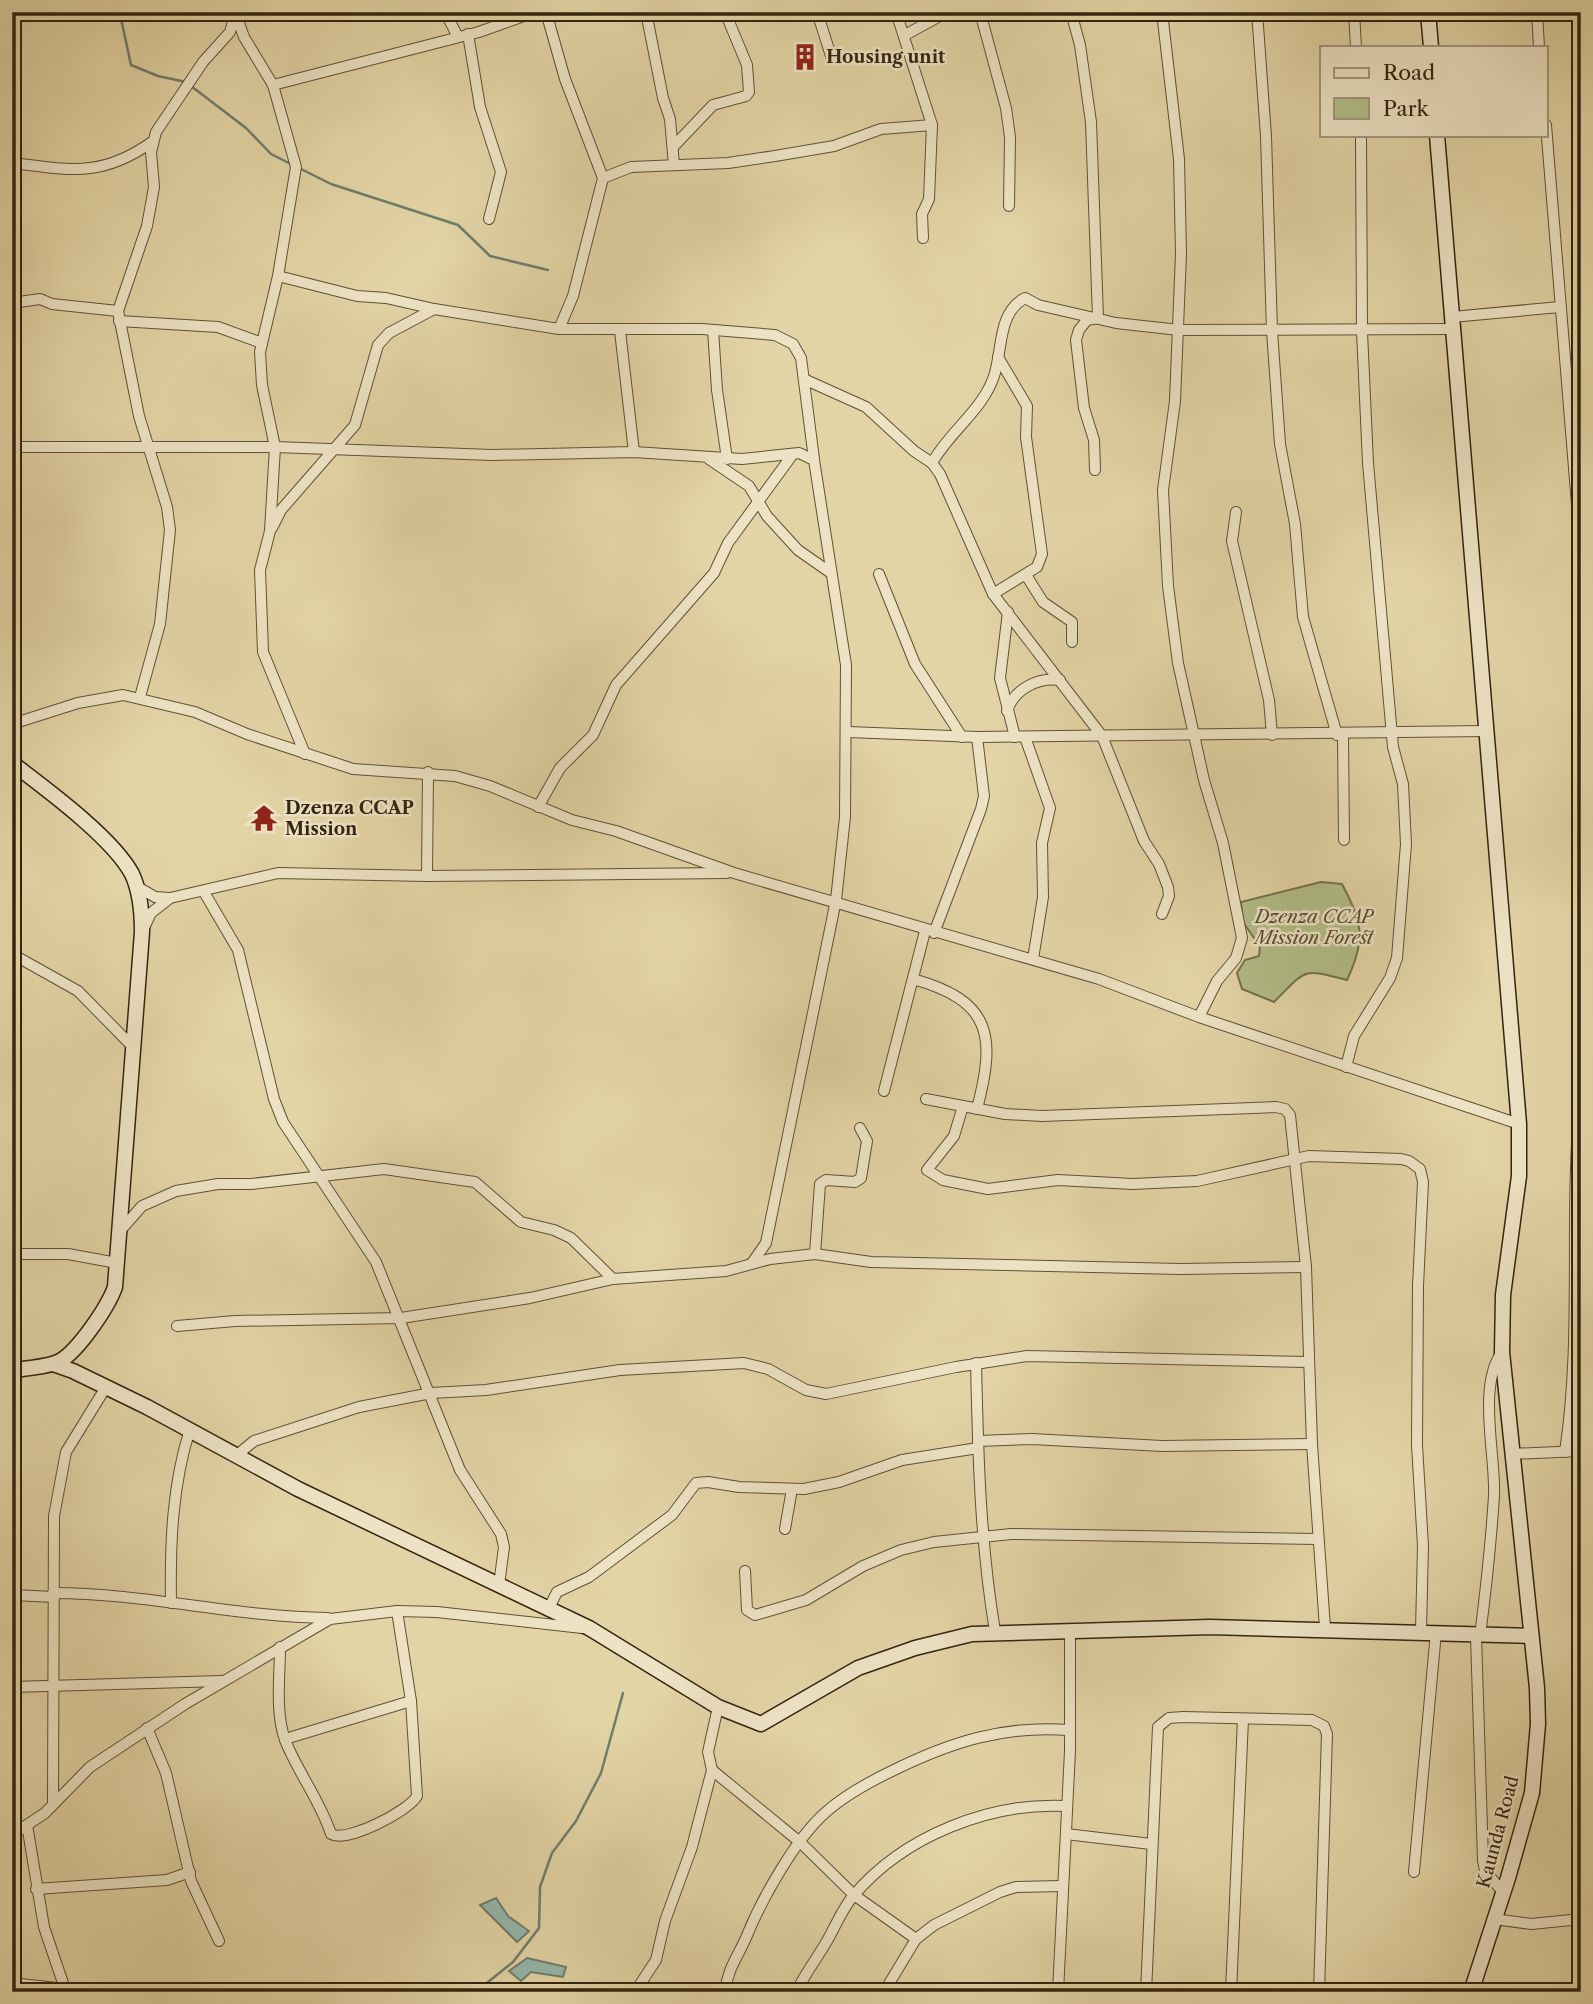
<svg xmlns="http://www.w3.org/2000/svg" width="1593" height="2004" font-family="'Libre Caslon Text',serif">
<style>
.green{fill:#b2bd88;stroke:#73704c;stroke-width:2}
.water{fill:#95b8ab;stroke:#6e7d6d;stroke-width:2}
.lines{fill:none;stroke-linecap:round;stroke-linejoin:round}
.stream{stroke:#6e7d6d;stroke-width:2.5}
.street-casing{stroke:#605035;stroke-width:12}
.secondary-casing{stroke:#342410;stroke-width:17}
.street{stroke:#ede3c4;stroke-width:10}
.secondary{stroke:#ede3c4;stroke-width:14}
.labels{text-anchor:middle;stroke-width:5;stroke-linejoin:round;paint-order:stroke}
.poi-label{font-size:18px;font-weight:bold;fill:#342410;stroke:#ede3c4;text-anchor:start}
.park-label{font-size:18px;font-style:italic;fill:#544a2e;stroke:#ede3c4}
.street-label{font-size:18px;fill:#342410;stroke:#ede3c4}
</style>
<rect width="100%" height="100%" fill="#e3d4a5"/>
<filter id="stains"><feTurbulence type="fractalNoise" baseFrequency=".00286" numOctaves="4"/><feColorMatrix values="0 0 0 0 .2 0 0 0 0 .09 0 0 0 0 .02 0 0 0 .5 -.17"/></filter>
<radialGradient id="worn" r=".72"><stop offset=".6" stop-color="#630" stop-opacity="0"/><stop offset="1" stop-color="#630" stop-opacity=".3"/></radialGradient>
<path class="green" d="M 1321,882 L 1342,884 C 1363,924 1366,939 1347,980 C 1301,968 1307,969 1274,1002 L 1242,989 L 1237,973 L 1245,960 L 1259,956 L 1260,947 L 1243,922 L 1241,902 Z"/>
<g class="water">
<polygon points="496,1898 508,1916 529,1931 517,1942 480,1905"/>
<polygon points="527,1958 566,1967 563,1977 531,1972 521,1981 509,1971"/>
</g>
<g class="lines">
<g class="stream">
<polyline points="115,12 122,23 131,65 158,76 186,82"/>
<polyline points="191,86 246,128 271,154 293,165"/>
<polyline points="299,168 331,184 458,225 490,256 548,270"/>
<polyline points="464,1992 483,1986 513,1962 539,1928 540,1887 552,1853 576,1821 601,1773 623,1693"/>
</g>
<defs>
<g id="street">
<polyline points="235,12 244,37 273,85 296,167 278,276 260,352 262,385 275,447 270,531 260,570 263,652 305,754"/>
<polyline points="345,12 346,14"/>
<polyline points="445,12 457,35"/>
<polyline points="546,12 565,79 603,178 573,296 559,329"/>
<polyline points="646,12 663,98 670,119 674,165"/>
<polyline points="817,12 832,59"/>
<polyline points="896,12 932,125 929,199 922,214 923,238"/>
<polyline points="980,12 1006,108 1010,137 1009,206"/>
<polyline points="1071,12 1080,45 1091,122 1098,318 1087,320 1079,330 1076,340 1084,408 1094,440 1095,470"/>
<polyline points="1162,12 1179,159 1181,254 1175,401 1163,490 1168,586 1178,663 1204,780 1223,843 1242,938 1236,958 1217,981 1199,1017"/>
<polyline points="1257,12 1266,136 1272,331 1280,444 1295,524 1303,617 1337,735"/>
<polyline points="1354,12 1356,47"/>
<polyline points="1537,12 1539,47"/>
<polyline points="468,34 480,107 501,172 489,219"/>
<polyline points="905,35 947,12"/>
<polyline points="273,85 479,32 535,12"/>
<polyline points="1546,125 1578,517 1581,739"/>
<polyline points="674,146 713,105 746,96 749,92 747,65 725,12"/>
<path d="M 12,163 C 70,170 101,178 152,142"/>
<polyline points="603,178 631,167 728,163 775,156 834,146 881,129 932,125"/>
<polyline points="278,276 357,296 386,298 434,309 559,329 702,329 775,335 793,344 801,358 814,459"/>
<polyline points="12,303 40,299 52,304 118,311"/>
<polyline points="1452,317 1560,307"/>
<polyline points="119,321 218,327 262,343"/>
<polyline points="713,330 717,390 727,459"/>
<polyline points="620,331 634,452"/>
<polyline points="806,380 866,407 914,451 932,463 940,474 993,594 1102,736 1144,841 1159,864 1168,887 1169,896 1162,914"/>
<polyline points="12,424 15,447"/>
<polyline points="12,447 275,447 492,455 634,452 742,459 799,453 814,460 846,665 845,817 836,900 766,1243 752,1263"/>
<polyline points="709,459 749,486 767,516 798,550 831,573"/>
<path d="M 932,463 C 949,432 983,410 994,376 C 1003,350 997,313 1025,298 L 1038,305 L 1116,323 L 1179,330 L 1452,329"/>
<polyline points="1236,512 1232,541 1269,700 1272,735"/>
<polyline points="272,528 281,510 355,425 378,345 389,333 434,309"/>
<polyline points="879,574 915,664 962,737"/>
<polyline points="1026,575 1043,602 1072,622 1072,642"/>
<polyline points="993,594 1037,567 1042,554 1026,437 1027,406 998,357"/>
<polyline points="1008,612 1000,678 1015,737"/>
<polyline points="140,697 160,624 170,530 167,507 139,416 118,311 147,226 154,187 151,152 156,132 203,62 230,32 235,14"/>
<path d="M 1007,711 C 1014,689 1038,677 1060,680"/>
<polyline points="12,724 78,703 123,695 195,712 247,734 353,769 455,776 490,786 572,820 616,831 734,873 1099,979 1199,1017 1519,1124"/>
<polyline points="848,732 977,737 1487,731"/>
<polyline points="1343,735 1344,840"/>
<polyline points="1025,737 1050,808 1042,843 1043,897 1033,959"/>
<polyline points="538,807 560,768 593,735 616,685 714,573 728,543 793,454"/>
<polyline points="427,876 428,772"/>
<polyline points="136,886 155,897 170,898 278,873 427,876 727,873"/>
<polyline points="204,892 238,950 274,1099 283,1122 376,1262 460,1470 501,1534 504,1547 499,1585"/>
<polyline points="144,928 151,913 170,898"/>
<polyline points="934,933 981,809 984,796 977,737"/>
<polyline points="12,954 78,991 132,1046"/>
<path d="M 913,979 C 992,1001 996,1036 977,1109"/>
<polyline points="1346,1067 1354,1036 1390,978 1397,958 1406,844 1403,784 1393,747 1368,463 1362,332 1361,135"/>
<polyline points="884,1091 925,931"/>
<polyline points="926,1099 1005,1114 1042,1116 1276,1107 1285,1109 1290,1115 1306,1267 1312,1444 1325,1628"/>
<polyline points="963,1106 954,1136 927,1170 943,1180 988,1189 1058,1180 1133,1184 1197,1181 1309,1156 1401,1159 1409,1161 1420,1169 1423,1182 1418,1286 1417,1445 1423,1546 1421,1631"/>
<polyline points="120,1231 142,1206 176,1191 218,1184 251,1184 384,1169 475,1182 521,1222 554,1230 571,1238 613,1279"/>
<polyline points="12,1254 68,1254 117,1263"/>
<polyline points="815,1254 820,1184 826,1180 855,1182 861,1178 867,1141 860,1128"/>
<polyline points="177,1326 235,1321 401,1318 530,1298 613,1279 726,1271 770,1259 815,1254 871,1262 1181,1269 1306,1267"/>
<path d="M 976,1363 C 978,1453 980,1542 995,1631"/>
<polyline points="978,1441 1032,1439 1162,1446 1312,1444"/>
<path d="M 1565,1452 C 1583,1333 1568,1213 1581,1094"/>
<polyline points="1511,1454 1581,1451"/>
<polyline points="237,1455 254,1441 359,1407 431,1393 486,1390 620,1370 744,1363 768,1369 806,1390 826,1394 956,1367 1027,1356 1308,1362"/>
<polyline points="785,1529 792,1489"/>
<polyline points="745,1571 747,1610 755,1615 806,1600 863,1566 901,1550 934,1542 1011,1534 1318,1539"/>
<path d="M 53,1593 C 145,1593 235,1617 328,1618"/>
<polyline points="12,1595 54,1597"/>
<path d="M 171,1603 C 170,1544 172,1486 190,1429"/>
<polyline points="549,1608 557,1592 589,1577 672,1515 696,1483 708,1482 739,1487 804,1489 839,1482 902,1460 978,1448"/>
<polyline points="1476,1636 1483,1860 1485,1871 1503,1892"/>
<path d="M 1480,1636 C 1486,1589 1491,1543 1494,1496 C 1496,1456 1477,1386 1502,1352"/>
<path d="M 280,1647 C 280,1676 275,1712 285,1740 C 298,1773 320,1800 331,1834 C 347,1843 409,1811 417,1796 L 411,1701 L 397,1611"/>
<polyline points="12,1687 221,1681"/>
<polyline points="147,1728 166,1773 191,1881 219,1941"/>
<polyline points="285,1739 411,1701"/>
<polyline points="712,1770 801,1843 854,1895 916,1939"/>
<polyline points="53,1804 54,1516 66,1452 106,1387"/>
<polyline points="27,1825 44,1927 66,1992"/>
<polyline points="1066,1834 1151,1844"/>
<polyline points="12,1835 45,1813 90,1767 185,1704 330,1619 397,1611 437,1612 582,1628"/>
<polyline points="1414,1872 1436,1632"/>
<polyline points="36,1889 167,1880 190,1872"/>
<polyline points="1494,1919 1531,1924 1581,1919"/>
<polyline points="12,1983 65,1989"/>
<polyline points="635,1992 656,1960 665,1921 692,1847 712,1770 708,1752 718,1707"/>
<path d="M 725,1992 C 728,1966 739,1956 748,1933 C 763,1897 796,1838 826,1812 C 845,1795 871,1781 894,1770 C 951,1742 1004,1725 1069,1730"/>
<path d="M 796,1992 C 805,1974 817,1958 827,1941 C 836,1925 842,1909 854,1895 C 904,1836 990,1802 1066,1806"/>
<polyline points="884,1992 916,1939 934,1925 1000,1892 1016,1887 1062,1886"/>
<polyline points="1058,1992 1070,1751 1070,1631"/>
<polyline points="1146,1992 1158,1727 1169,1718 1183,1717 1312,1720 1324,1726 1327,1734 1319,1992"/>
<polyline points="1231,1992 1243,1719"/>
</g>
<g id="secondary">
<polyline points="1428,12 1431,47"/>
<polyline points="1437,135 1519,1124 1519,1176 1503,1295 1502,1352 1537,1688 1538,1724 1532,1793 1508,1878 1471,1992"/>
<path d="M 12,763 C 46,789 113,838 132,874 C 140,891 142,913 142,932 L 115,1287 C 108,1307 78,1351 60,1361 C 47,1368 27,1367 12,1371"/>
<polyline points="53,1364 73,1371 147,1407 298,1489 589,1628 718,1707 761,1724 858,1668 915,1648 972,1634 1210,1627 1531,1636"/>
</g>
</defs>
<use href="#street" class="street-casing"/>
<use href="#secondary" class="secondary-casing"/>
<use href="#street" class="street"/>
<use href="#secondary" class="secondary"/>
</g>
<defs>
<symbol id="building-bare" viewBox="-9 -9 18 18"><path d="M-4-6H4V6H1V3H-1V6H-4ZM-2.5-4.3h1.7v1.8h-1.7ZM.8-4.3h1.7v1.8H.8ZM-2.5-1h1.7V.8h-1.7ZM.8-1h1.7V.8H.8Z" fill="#8f2418" stroke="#ede3c4" stroke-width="2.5" paint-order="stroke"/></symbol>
<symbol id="temple-bare" viewBox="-9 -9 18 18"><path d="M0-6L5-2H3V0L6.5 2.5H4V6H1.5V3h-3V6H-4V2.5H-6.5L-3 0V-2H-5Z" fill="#8f2418" stroke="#ede3c4" stroke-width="2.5" paint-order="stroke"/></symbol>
</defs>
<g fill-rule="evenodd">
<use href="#building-bare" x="786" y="38" width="38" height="38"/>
<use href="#temple-bare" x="245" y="799" width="38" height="38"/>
</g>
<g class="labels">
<g class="poi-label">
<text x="826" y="63">Housing unit</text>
<text x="285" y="814">Dzenza CCAP<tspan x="285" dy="21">Mission</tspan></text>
</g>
<g class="park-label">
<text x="1314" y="923">Dzenza CCAP<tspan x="1314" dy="21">Mission Forest</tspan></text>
</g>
<g class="street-label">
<text transform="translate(1498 1832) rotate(-75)" y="6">Kaunda Road</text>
</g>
</g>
<rect width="1593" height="2004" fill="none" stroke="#e3d4a5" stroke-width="42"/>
<rect x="14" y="14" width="1565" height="1976" fill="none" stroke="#342410" stroke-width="3.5"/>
<rect x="21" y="21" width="1551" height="1962" fill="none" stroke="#342410" stroke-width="2"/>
<rect x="1320" y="46" width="228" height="91" fill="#ede3c4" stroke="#a3977c" stroke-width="2"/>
<rect x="1334" y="68" width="35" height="10" fill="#ede3c4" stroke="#a3977c" stroke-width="2"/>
<text x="1383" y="80" font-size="21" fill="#342410">Road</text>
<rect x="1334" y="98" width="35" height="21" fill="#b2bd88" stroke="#a3977c" stroke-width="2"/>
<text x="1383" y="116" font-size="21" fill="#342410">Park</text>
<rect width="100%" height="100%" filter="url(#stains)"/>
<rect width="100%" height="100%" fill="url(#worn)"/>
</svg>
